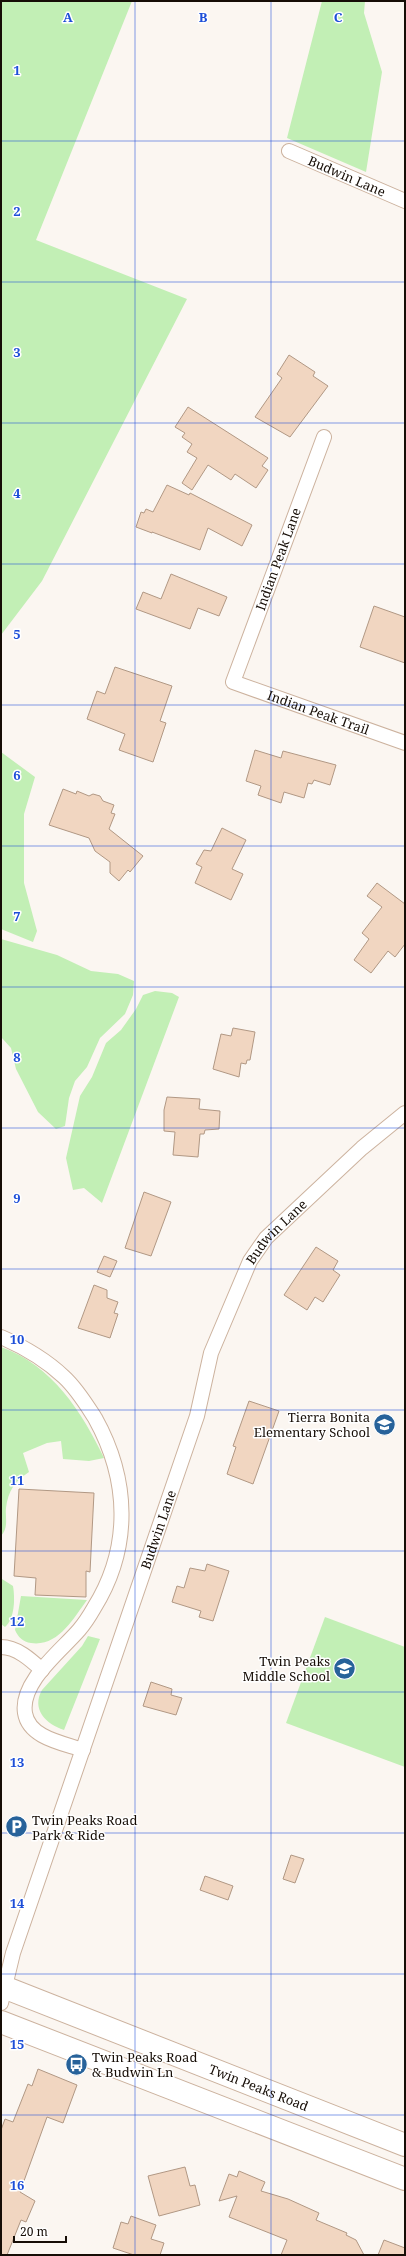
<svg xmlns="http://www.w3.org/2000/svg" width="406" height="2256" font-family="'Noto Serif',serif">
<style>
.green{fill:#c2efb5}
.building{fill:#f1d6c1;stroke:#b19884}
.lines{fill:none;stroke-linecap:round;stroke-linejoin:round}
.street-casing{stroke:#ccb29e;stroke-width:16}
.primary-casing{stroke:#ccb29e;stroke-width:24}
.street{stroke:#fff;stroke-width:14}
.primary{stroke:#fff;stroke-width:22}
.grid{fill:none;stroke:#1d4ed8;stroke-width:1;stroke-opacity:0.55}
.labels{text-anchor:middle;stroke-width:3;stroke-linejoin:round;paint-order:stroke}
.street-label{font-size:13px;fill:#160d06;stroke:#fff}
.poi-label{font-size:13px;fill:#160d06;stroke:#fff;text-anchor:end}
.grid-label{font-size:13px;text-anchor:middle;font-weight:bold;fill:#1d4ed8;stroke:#fff;stroke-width:3;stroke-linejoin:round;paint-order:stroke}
</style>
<rect width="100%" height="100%" fill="#fbf6f1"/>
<g class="green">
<polygon points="1,1 132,1 36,240 187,299 42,581 1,635"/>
<polygon points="322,1 365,1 364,13 382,72 366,172 287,138"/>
<polygon points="1,752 35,777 24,814 24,883 37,931 33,942 1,929"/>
<polygon points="1,939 57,955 91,971 118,974 134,981 133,995 125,1014 100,1038 87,1067 75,1081 69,1098 65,1126 56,1129 38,1112 16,1069 11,1048 1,1037"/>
<polygon points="155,991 172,993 179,997 102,1203 84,1188 73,1190 66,1158 80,1096 92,1077 106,1043 121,1030 136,1009 143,995"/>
<path d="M 1,1347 C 52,1365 82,1412 104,1458 L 89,1461 L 63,1459 L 61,1441 L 47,1443 L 23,1453 L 29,1472 C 15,1481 8,1491 6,1508 C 5,1518 9,1527 1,1536 Z"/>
<path d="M 2,1579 L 13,1586 C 15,1598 15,1618 5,1627 L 1,1624 Z"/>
<path d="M 21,1596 L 87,1600 C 73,1619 58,1647 31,1643 C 23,1642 18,1637 15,1630 Z"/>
<polygon points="325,1617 405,1647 405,1767 286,1723"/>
<path d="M 88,1636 L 100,1639 L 64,1730 C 46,1724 31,1709 42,1690 L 82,1646 Z"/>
</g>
<g class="building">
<polygon points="289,355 315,372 313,376 328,386 290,437 255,417 282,378 277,374"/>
<polygon points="188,407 268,458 262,466 268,470 256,488 235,474 231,480 208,465 192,490 182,483 197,458 187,452 192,444 182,437 185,433 175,427"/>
<polygon points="167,485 189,495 190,493 252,525 242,546 208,528 200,550 152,532 152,533 136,527 141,512 144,513 146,509 153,512"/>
<polygon points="171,574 227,597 219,616 198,608 190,629 136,609 143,592 161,599"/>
<polygon points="374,606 405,617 405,663 360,647"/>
<polygon points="115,667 172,686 160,721 166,723 153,762 119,750 125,734 87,719 97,691 105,694"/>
<polygon points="255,750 281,758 283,751 336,765 330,785 314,780 312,784 308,783 304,798 284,792 281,803 258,795 261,786 246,781"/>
<polygon points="63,789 76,794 77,791 89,796 93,794 100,796 103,801 114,805 111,813 115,814 109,829 143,856 130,872 128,870 119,881 110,873 110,862 95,851 89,838 49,825"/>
<polygon points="222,828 246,840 232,869 243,874 231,900 195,883 202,867 196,864 204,850 211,851"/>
<polygon points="377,883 405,904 405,944 395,957 388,951 371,973 354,960 369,939 362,933 382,907 367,896"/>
<polygon points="233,1028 255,1032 250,1060 247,1060 246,1064 241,1063 239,1077 213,1069 221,1034 231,1036"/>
<polygon points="167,1097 200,1099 199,1109 220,1111 219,1129 205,1130 204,1134 200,1134 198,1157 173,1155 175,1132 164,1131 164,1110"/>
<polygon points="144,1192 171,1202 151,1256 125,1248"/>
<polygon points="316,1247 338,1261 333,1270 340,1275 323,1302 315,1297 307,1310 284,1295"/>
<polygon points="104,1256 117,1261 110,1277 97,1272"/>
<polygon points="94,1285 107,1290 107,1298 118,1302 114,1313 118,1314 110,1338 78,1328"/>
<polygon points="249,1401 279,1411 253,1484 227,1474 236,1447 233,1446"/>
<polygon points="19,1489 94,1493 90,1572 86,1571 86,1597 35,1595 36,1578 14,1576"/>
<polygon points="207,1564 229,1571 213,1621 199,1617 201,1611 172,1602 177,1586 184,1588 190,1568 205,1571"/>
<polygon points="151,1682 172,1689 171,1695 182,1698 176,1715 143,1706"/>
<polygon points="291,1855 304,1859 295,1883 283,1879"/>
<polygon points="205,1876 233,1886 228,1900 200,1890"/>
<polygon points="38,2069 77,2085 63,2123 47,2117 20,2192 35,2201 26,2222 21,2220 7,2255 1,2255 1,2130 5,2119 13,2122 28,2084 32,2086"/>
<polygon points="185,2167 190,2186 195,2185 200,2205 159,2216 148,2176"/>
<polygon points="239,2171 265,2182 261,2191 288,2199 319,2213 316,2220 347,2233 346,2235 356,2240 364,2255 281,2255 287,2240 229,2217 237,2196 219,2201 229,2174 237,2177"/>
<polygon points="131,2216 156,2225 151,2239 164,2243 160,2255 134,2255 113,2248 121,2222 128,2224"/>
<polygon points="384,2240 405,2248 405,2255 378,2255"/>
</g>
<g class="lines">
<defs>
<g id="street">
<path id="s1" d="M 289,151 L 405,201"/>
<path id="s2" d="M 324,437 L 233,682 L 405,743"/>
<path d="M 1,1337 C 24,1347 46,1360 64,1377 C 77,1389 86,1404 95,1418 C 129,1479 132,1547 94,1608 C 90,1615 85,1623 79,1630 C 61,1651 20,1682 25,1713 C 29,1738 63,1743 83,1750"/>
<path d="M 1,1647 C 17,1647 31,1660 42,1670"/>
<path id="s3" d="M 1,2003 L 13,1953 L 197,1416 L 211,1353 L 250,1261 L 266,1238 L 362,1148 L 405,1113"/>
</g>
<g id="primary">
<path id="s4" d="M 1,1986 L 405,2145"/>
<polyline points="1,2022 405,2179"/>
</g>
</defs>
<use href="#street" class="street-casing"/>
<use href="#primary" class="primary-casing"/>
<use href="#street" class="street"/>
<use href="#primary" class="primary"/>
</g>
<path class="grid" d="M 135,1 L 135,2255M 271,1 L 271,2255M 1,141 L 405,141M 1,282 L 405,282M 1,423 L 405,423M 1,564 L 405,564M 1,705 L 405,705M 1,846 L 405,846M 1,987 L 405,987M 1,1128 L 405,1128M 1,1269 L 405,1269M 1,1410 L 405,1410M 1,1551 L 405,1551M 1,1692 L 405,1692M 1,1833 L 405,1833M 1,1974 L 405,1974M 1,2115 L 405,2115"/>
<defs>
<symbol id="school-disc" viewBox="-11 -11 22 22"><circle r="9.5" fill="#27629a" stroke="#fff"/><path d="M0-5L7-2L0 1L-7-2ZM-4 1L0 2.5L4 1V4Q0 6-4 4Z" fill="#fff"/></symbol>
<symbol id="parking-disc" viewBox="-11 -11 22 22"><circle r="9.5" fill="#27629a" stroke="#fff"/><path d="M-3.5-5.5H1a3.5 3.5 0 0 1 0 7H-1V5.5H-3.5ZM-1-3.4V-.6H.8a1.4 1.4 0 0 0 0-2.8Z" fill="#fff"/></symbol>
<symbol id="bus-disc" viewBox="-11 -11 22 22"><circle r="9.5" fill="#27629a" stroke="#fff"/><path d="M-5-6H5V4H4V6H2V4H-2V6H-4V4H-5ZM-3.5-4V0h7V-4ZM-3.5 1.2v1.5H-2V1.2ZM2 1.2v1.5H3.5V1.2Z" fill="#fff"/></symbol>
</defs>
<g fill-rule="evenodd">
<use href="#school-disc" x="372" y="1412" width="25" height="25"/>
<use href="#school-disc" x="332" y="1656" width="25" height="25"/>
<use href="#parking-disc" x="4" y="1814" width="25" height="25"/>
<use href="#bus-disc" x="64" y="2052" width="25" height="25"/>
</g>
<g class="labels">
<g class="street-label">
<text dy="5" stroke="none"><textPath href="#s1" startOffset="63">Budwin Lane</textPath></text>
<text transform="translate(278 559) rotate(-70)" y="5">Indian Peak Lane</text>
<text dy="5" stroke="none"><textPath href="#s2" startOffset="352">Indian Peak Trail</textPath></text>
<text dy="5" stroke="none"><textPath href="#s3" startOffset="823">Budwin Lane</textPath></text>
<text dy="5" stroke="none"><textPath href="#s3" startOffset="499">Budwin Lane</textPath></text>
<text dy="5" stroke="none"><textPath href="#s4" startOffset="277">Twin Peaks Road</textPath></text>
</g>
<g class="poi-label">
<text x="370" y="1422">Tierra Bonita<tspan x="370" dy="15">Elementary School</tspan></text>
<text x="330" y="1666">Twin Peaks<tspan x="330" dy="15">Middle School</tspan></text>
<text x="32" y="1825" text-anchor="start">Twin Peaks Road<tspan x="32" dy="15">Park &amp; Ride</tspan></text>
<text x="92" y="2062" text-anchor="start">Twin Peaks Road<tspan x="92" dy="15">&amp; Budwin Ln</tspan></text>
</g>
</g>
<g class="grid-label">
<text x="68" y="22">A</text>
<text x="203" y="22">B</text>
<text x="338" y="22">C</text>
<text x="17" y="75">1</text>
<text x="17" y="216">2</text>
<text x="17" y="357">3</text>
<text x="17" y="498">4</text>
<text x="17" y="639">5</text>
<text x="17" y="780">6</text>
<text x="17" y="921">7</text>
<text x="17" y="1062">8</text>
<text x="17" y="1203">9</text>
<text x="17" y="1344">10</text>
<text x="17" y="1485">11</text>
<text x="17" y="1626">12</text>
<text x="17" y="1767">13</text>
<text x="17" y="1908">14</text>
<text x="17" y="2049">15</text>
<text x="17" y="2190">16</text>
</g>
<rect width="406" height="2256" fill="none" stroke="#160d06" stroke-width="4"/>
<path d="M14 2236v6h52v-6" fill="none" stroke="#160d06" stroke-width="2"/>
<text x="20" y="2236" font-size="12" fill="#160d06" stroke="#ffffff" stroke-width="3" paint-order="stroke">20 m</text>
</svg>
